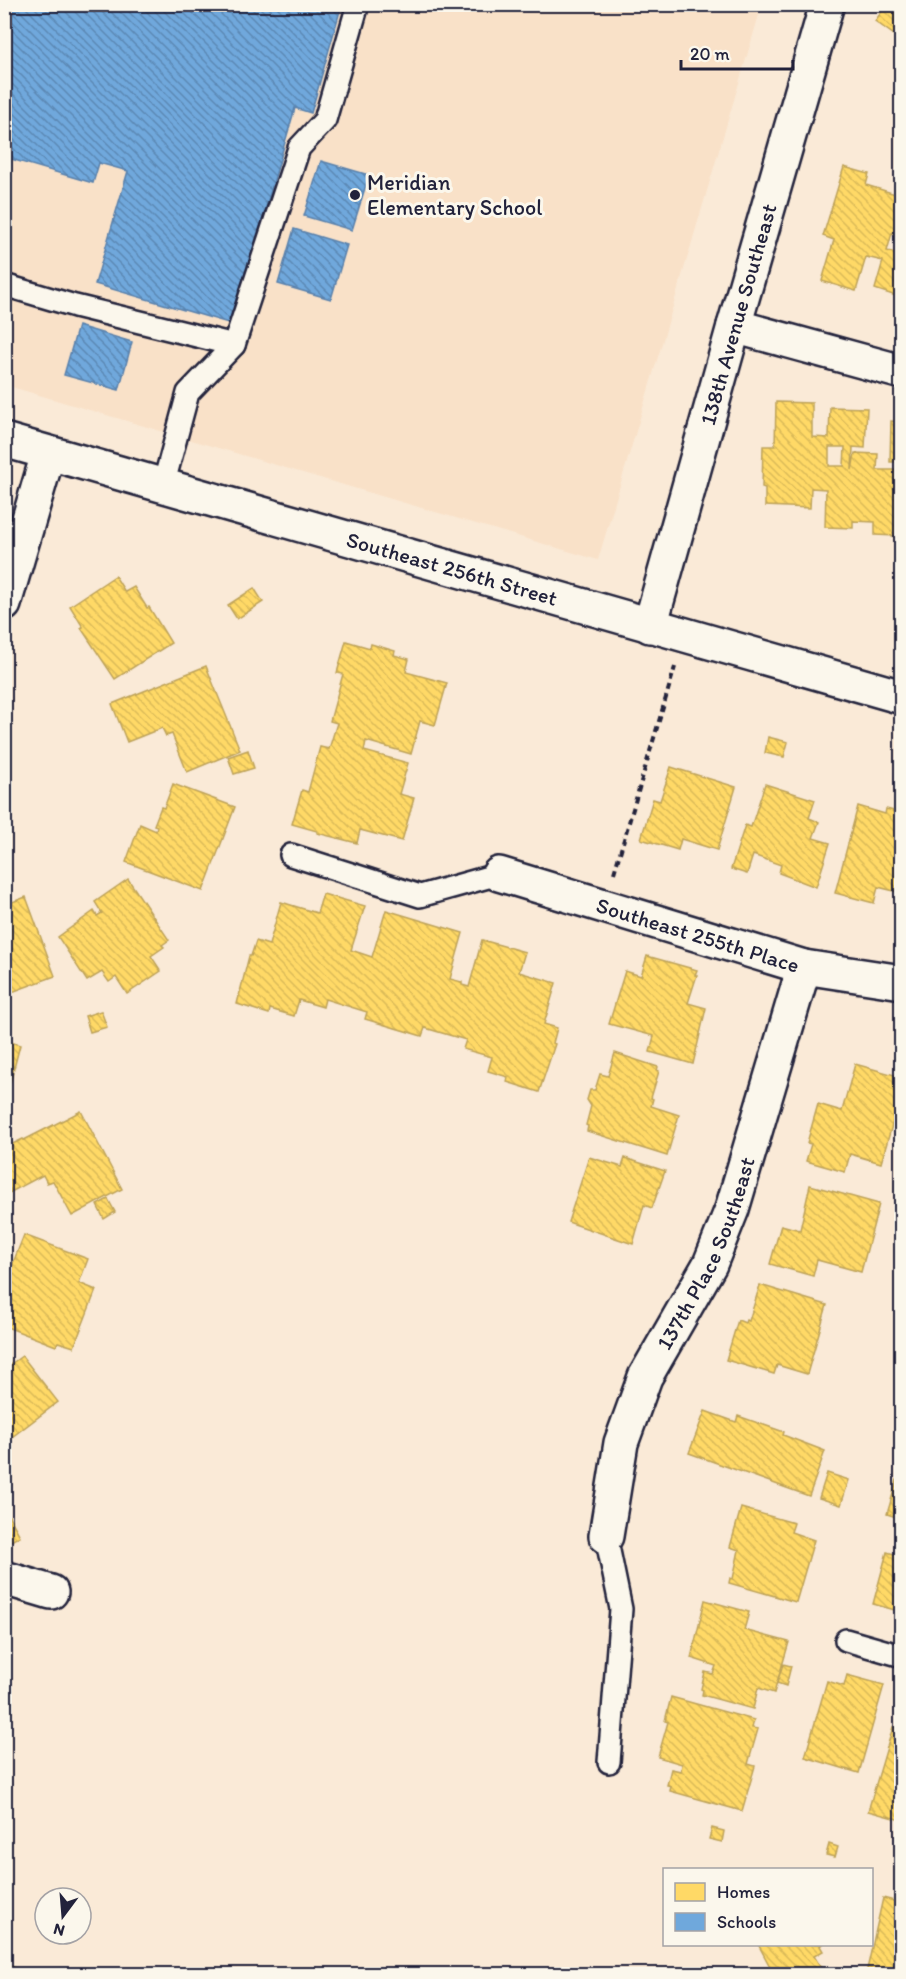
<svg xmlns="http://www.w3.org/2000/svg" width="906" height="1979" font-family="Itim,sans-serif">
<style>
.built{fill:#f9e1c8}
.homes{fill:url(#homes-back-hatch);stroke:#bda259;stroke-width:1.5;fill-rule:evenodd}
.schools{fill:url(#schools-back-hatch);stroke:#5880ac;stroke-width:1.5}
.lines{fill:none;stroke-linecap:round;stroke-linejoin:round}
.service-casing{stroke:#22223b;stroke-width:26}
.minor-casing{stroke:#22223b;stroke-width:38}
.secondary-casing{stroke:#22223b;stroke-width:38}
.path{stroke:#22223b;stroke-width:4;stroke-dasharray:6 4.5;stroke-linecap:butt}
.service{stroke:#fbf7ec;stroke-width:21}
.minor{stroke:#fbf7ec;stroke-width:33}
.secondary{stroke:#fbf7ec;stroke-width:33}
.poi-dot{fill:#22223b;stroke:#fbf7ec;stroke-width:2}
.labels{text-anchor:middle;stroke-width:6;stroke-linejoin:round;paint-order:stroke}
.poi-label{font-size:22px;fill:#22223b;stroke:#fbf7ec;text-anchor:start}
.street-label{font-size:22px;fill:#22223b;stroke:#fbf7ec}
</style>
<defs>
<pattern id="homes-back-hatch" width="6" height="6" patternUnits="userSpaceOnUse" patternTransform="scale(1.5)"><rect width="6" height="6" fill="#ffd966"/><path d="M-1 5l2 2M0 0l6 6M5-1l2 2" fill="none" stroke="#daba59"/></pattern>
<pattern id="schools-back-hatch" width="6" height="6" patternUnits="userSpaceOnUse" patternTransform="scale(1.5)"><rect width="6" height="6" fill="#6fa8dc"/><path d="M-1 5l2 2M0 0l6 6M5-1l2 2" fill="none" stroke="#5b88b4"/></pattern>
</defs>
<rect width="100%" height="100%" fill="#faead7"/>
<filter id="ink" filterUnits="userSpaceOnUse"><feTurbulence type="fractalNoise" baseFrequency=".0167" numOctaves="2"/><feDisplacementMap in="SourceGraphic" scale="12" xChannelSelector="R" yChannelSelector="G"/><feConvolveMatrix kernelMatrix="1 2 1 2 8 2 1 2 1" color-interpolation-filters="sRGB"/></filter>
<g filter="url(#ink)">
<polygon class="built" points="4,5 762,5 598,560 5,385"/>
<g class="homes">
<polygon points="887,4 902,4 902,32 897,37 875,21"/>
<polygon points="844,167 869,174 866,185 902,196 902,236 892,233 887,251 900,254 902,249 902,298 875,289 883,261 866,257 856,291 822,281 834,240 823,236"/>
<path d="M 776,402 L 812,403 L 812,437 L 829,438 L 830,407 L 867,408 L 865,448 L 853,447 L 852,470 L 855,453 L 878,454 L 877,470 L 900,470 L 902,541 L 895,541 L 896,536 L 875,535 L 875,522 L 853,521 L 853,528 L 825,527 L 826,489 L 811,488 L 810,508 L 765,506 L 765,488 L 762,487 L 763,446 L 775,446 ZM 829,447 L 845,447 L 844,466 L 829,466 Z"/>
<polygon points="891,421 902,422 902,462 890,462"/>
<polygon points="115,576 125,592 134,587 147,608 149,607 171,643 115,679 81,628 83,627 70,606"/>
<polygon points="254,588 263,602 237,619 228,605"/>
<polygon points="346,641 370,648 371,644 395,651 394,655 409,659 406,672 447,683 435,725 420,721 411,754 366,741 364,751 408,763 399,794 414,798 402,841 360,830 357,843 317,833 317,831 292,824 302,790 308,792 320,747 329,749 337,723 330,721 343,674 337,673"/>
<polygon points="206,666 240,750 187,772 172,734 166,736 162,728 127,742 112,704"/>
<polygon points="768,737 788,742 784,757 765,753"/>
<polygon points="248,750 254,768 234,774 228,757"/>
<polygon points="671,767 736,787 717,850 681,839 678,850 641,839 653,799 660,801"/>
<polygon points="173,784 235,807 203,891 126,862 140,824 156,831 157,826 154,825 161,807 164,808"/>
<polygon points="765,784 815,800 809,818 819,822 813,838 830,843 816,887 779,873 781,865 753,855 747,874 731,869 745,825 751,827"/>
<polygon points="858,806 885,814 886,809 902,813 902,893 878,887 874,903 835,893"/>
<polygon points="128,879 169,940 162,945 164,947 151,956 161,971 127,994 116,977 109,982 102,972 87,981 58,937 94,911 97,916 102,913 95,902"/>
<polygon points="323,894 365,906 351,950 372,957 386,910 463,933 450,979 462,982 462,985 469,987 482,940 525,952 519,972 556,983 544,1024 557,1028 553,1043 555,1044 539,1092 507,1082 508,1077 488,1071 492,1057 463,1049 466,1040 425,1028 422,1036 365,1019 367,1012 325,999 323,1007 299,1000 294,1016 270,1009 269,1014 237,1004 249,956 251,956 256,941 269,945 281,902 317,913"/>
<polygon points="26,897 55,976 4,995 4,905"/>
<polygon points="647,956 697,970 695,975 697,975 688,1003 706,1008 693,1064 650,1052 654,1036 609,1024 625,971 641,976"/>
<polygon points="101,1011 107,1027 90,1032 85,1016"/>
<polygon points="4,1040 20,1045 4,1107"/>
<polygon points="615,1053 658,1067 657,1070 659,1071 651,1098 653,1099 651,1106 679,1115 667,1156 587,1131 588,1126 586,1125 591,1106 587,1100 590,1090 595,1090 600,1074 608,1076"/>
<polygon points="855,1064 902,1077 902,1091 881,1163 850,1154 845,1172 806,1161 811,1144 807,1143 818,1104 842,1111"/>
<polygon points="81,1111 122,1189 72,1216 53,1181 47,1183 43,1175 9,1193 4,1184 4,1148 23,1139 24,1140"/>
<polygon points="589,1157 622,1167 625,1158 665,1171 652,1208 644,1205 633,1244 568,1222"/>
<polygon points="810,1185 879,1204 861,1272 817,1260 813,1276 770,1264 781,1225 800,1230"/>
<polygon points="108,1199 115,1212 104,1219 97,1205"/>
<polygon points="24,1235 88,1259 79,1283 96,1290 74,1347 58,1342 56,1346 4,1326 4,1284 8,1285 10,1279 7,1278"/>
<polygon points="760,1285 827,1305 807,1374 777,1365 774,1374 726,1360 738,1320 745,1323 746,1320 749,1321"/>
<polygon points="22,1356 58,1402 4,1443 4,1379 7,1377 4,1369"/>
<polygon points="705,1411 736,1422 738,1416 784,1432 783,1435 825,1451 809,1496 689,1453"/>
<polygon points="827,1473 849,1480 841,1505 819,1498"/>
<polygon points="897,1480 902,1482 902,1519 887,1514"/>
<polygon points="4,1507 20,1536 4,1545"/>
<polygon points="741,1508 794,1523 791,1532 814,1540 796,1602 729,1583 730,1578 733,1579 739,1550 730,1547"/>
<polygon points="887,1552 902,1556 902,1612 873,1604"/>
<polygon points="705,1600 749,1612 744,1630 789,1642 774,1693 758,1688 753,1709 702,1695 703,1690 701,1689 705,1672 713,1674 716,1666 691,1658"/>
<polygon points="783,1664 791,1666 786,1686 777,1683"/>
<polygon points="847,1675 884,1685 859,1773 805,1757 827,1681 844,1686"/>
<polygon points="671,1697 754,1720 752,1728 758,1729 748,1764 755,1766 742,1811 670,1791 671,1786 667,1785 671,1769 681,1771 682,1764 658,1757 668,1722 665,1721"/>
<polygon points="893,1727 902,1730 901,1820 868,1811"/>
<polygon points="712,1828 724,1831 722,1842 709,1839"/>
<polygon points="829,1844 838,1847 835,1857 826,1855"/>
<polygon points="883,1898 902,1903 902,1974 866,1974"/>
<polygon points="758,1944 822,1944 820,1946 823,1951 814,1956 825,1974 774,1974"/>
<polygon points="4,1961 25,1974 4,1974"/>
</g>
<g class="schools">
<polygon points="4,4 342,4 311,113 295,108 232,324 95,284 128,171 99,163 93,183 4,157"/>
<polygon points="321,161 369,175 352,230 304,216"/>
<polygon points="294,229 347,245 331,299 278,284"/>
<polygon points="78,326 132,342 119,390 64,375"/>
</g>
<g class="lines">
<defs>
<g id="service">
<polyline points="4,285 75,306 234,345"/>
<polyline points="163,486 188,393 234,345 299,148 325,120 358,4"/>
<polyline points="291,855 420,896 499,874"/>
<polyline points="606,1536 621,1609 609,1762"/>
<polyline points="846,1640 902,1656"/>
</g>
<g id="minor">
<polyline points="734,326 902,372"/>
<polyline points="4,604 48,454"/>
<path id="s1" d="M 650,626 L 734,326 L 827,4"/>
<path id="s2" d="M 499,874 L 804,967 L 902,982"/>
<path id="s3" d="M 606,1536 L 621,1443 L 645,1377 L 710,1264 L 732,1209 L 804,967"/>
<polyline points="4,1578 51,1592"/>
</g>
<g id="secondary">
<path id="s4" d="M 4,440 L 902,697"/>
</g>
</defs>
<use href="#service" class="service-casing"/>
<use href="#minor" class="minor-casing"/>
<use href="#secondary" class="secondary-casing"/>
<polyline class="path" points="614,873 675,667"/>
<use href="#service" class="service"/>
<use href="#minor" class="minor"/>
<use href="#secondary" class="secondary"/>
</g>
</g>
<circle class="poi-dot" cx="355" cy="195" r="6"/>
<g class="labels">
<g class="poi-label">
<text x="367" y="190">Meridian<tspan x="367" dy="25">Elementary School</tspan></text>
</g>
<g class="street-label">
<text dy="8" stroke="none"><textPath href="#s1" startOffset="324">138th Avenue Southeast</textPath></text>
<text dy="8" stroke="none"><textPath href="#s4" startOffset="466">Southeast 256th Street</textPath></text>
<text dy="8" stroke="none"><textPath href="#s2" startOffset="208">Southeast 255th Place</textPath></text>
<text dy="8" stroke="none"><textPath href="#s3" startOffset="303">137th Place Southeast</textPath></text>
</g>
</g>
<rect width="906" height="1979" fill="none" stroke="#fbf7ec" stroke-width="24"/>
<rect x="12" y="12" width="882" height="1955" fill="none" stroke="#22223b" stroke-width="2" filter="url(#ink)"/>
<rect x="663" y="1868" width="210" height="78" fill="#fbf7ec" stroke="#a4a2a5" stroke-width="1.5"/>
<rect x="675" y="1883" width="30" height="18" fill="#ffd966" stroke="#a4a2a5" stroke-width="1.5"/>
<text x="717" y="1898" font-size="18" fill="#22223b">Homes</text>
<rect x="675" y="1913" width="30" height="18" fill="#6fa8dc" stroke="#a4a2a5" stroke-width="1.5"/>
<text x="717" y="1928" font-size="18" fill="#22223b">Schools</text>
<g transform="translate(63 1916) rotate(196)"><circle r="28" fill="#fbf7ec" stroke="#a4a2a5" stroke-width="1.5"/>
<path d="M0-4.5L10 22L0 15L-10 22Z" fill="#22223b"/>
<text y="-9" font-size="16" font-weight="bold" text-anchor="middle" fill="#22223b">N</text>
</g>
<path d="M681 60v9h112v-9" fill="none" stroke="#22223b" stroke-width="3"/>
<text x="690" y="60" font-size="18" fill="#22223b" stroke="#fbf7ec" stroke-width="4.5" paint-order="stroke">20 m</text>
</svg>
